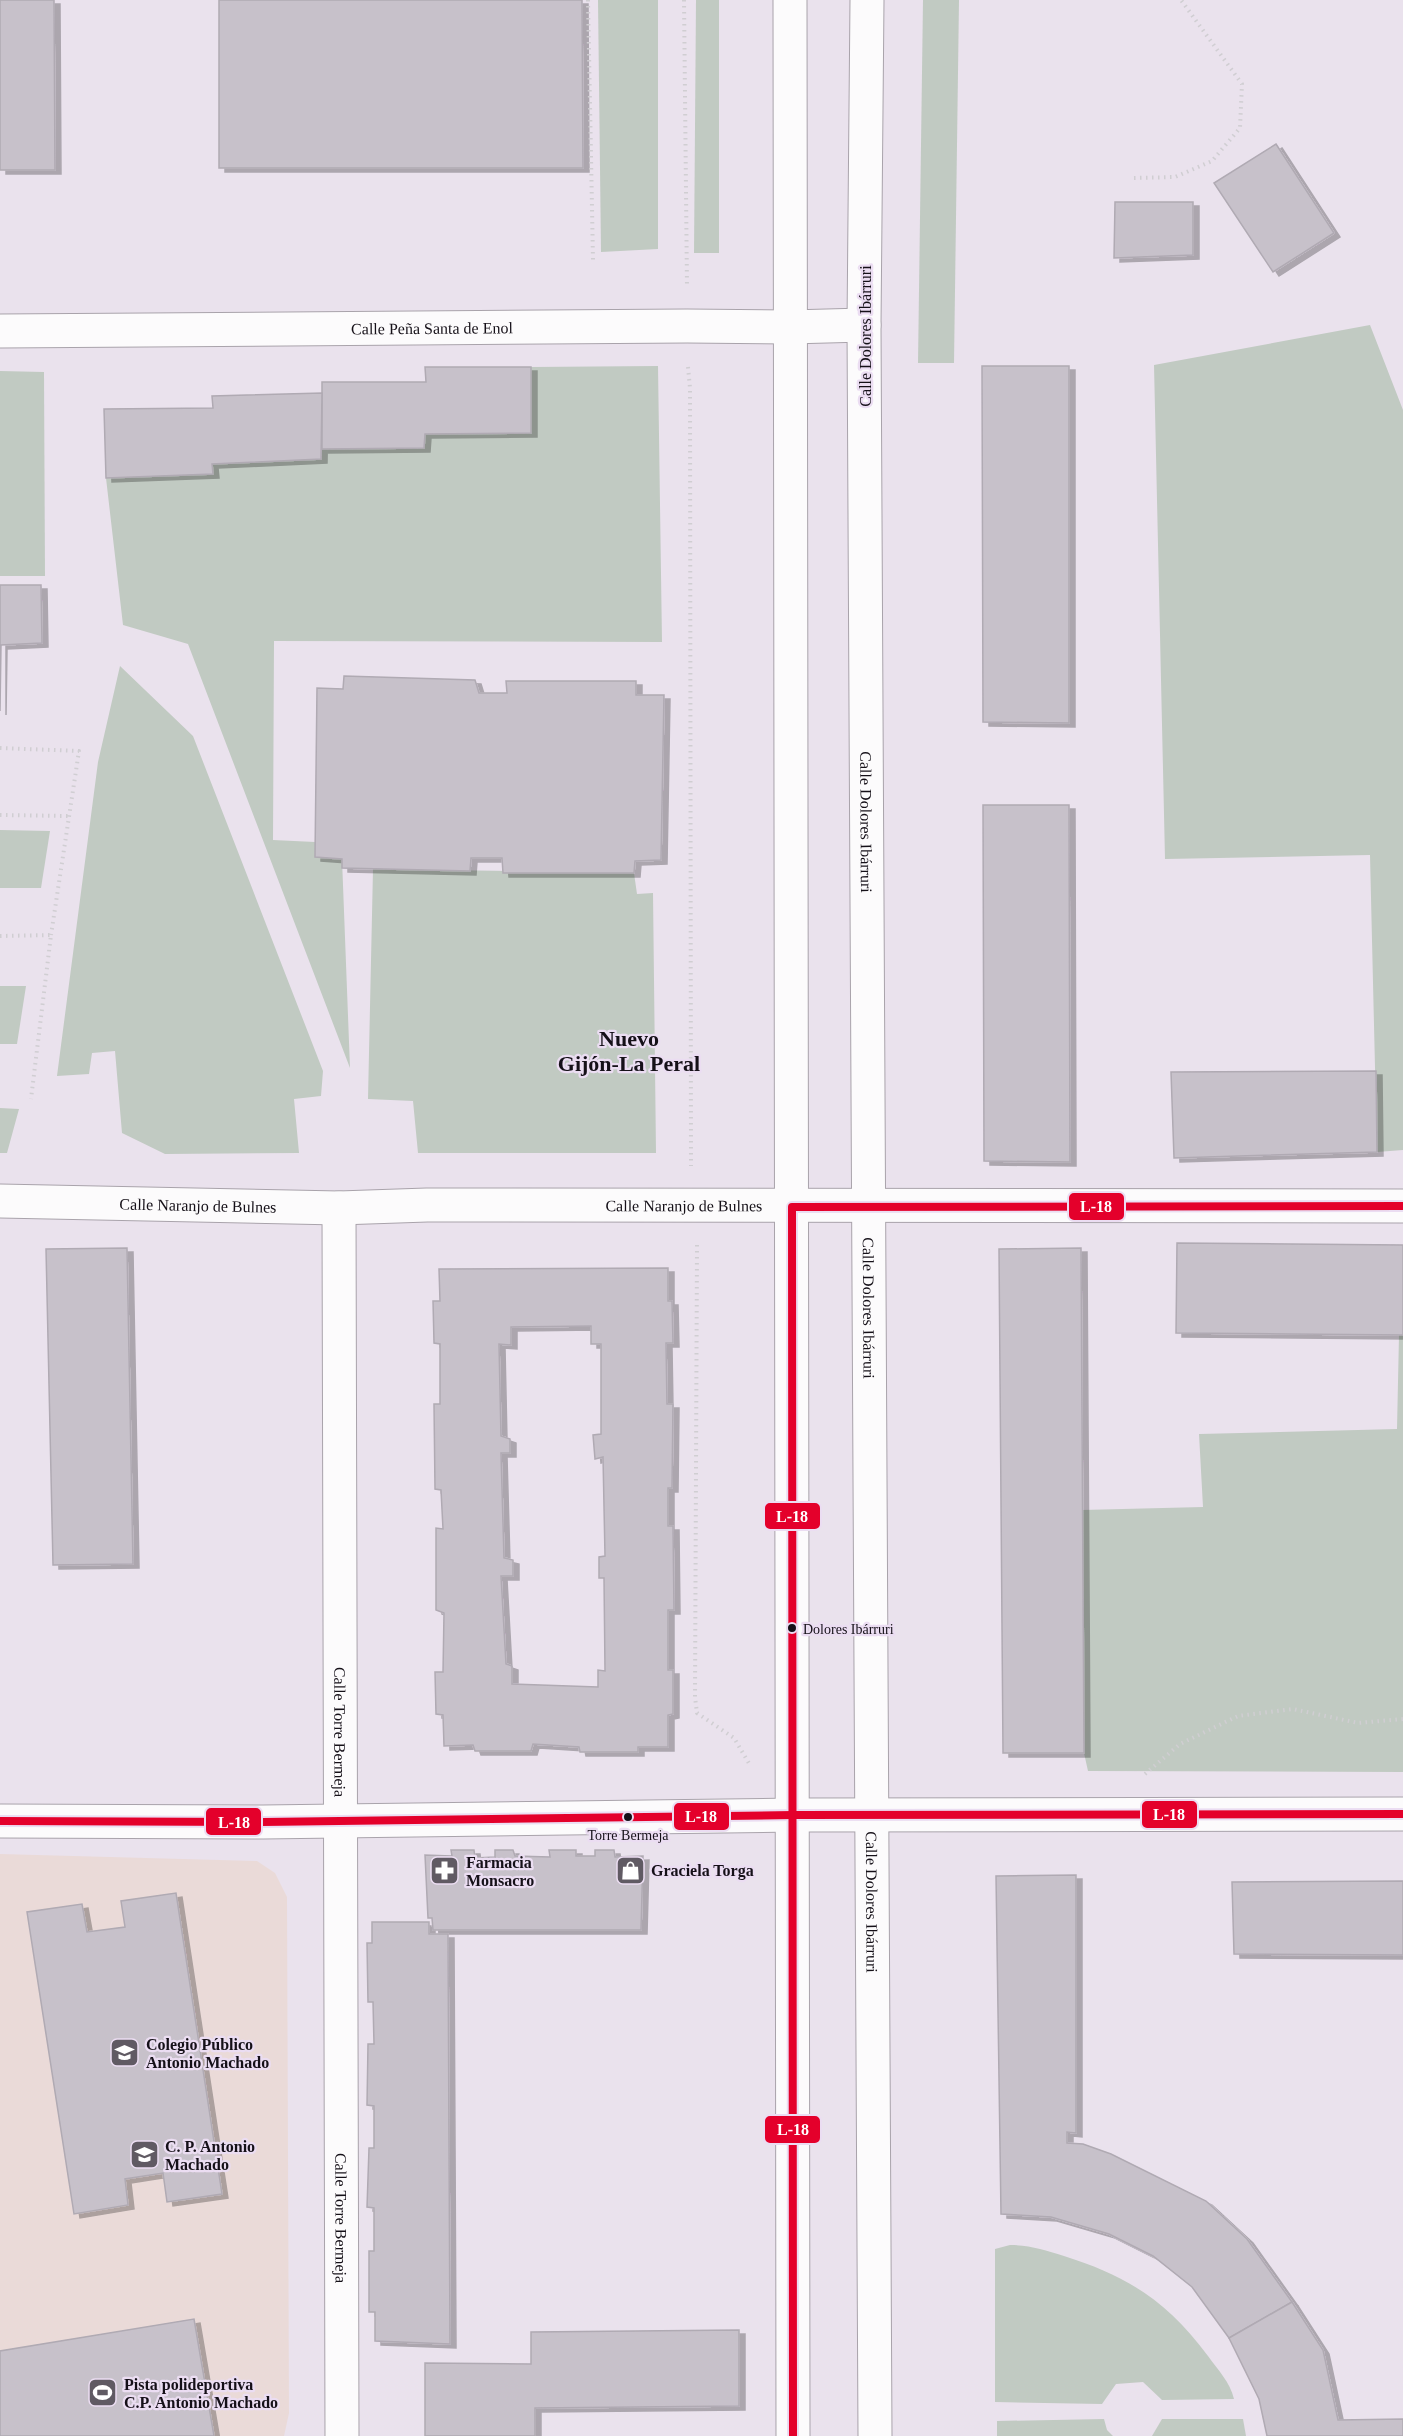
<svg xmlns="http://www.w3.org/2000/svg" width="1403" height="2436" font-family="'Times New Roman',serif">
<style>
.education{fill:#eadad8}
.green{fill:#c1cac2}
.building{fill:#c7c1ca;stroke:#b0aab3;stroke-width:1.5;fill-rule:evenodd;filter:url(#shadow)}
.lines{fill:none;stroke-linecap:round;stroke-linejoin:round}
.minor-casing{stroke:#a9a3ab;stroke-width:35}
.tertiary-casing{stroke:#a9a3ab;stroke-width:35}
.path{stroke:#d0ced2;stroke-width:4;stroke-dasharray:1.5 4.5;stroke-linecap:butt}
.minor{stroke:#fcfbfc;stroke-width:33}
.tertiary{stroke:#fcfbfc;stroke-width:33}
.bus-1-casing{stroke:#ebddf2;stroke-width:12}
.bus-1{stroke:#e4002b;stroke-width:8}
.bus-dot{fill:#151018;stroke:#ebddf2;stroke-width:2}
.labels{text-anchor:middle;stroke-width:4.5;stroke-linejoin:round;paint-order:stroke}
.bus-label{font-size:14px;fill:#151018;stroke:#ebddf2;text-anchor:start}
.street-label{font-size:16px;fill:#151018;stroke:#ebddf2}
.poi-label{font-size:16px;font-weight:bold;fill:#151018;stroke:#ebddf2;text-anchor:start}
.district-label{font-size:22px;font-weight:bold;fill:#151018;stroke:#ebddf2}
.line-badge{stroke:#ebddf2;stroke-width:2}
.badge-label{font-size:16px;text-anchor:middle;font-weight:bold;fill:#fff}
</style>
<defs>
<filter id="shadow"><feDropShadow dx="6" dy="4" stdDeviation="0" flood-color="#0004"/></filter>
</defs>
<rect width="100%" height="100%" fill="#eae2ed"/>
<polygon class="education" points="0,1854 257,1861 275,1873 287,1897 289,2413 284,2436 0,2436"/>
<g class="green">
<polygon points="598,0 658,0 658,249 601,252"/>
<polygon points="696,0 719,0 719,253 694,253"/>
<polygon points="923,0 959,0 954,363 918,363"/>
<polygon points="1370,325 1403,410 1403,1150 1377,1152 1370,855 1165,859 1154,365"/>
<polygon points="658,366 662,642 274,641 273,840 315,842 315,857 342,859 350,1068 188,644 123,625 106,478 212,474 212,464 321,459 322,449 424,448 425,434 531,433 531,367"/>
<polygon points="0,371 44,372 45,576 0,576"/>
<polygon points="120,666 193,736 323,1071 321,1096 294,1099 299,1153 165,1154 122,1133 115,1051 92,1053 89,1074 57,1076 98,762"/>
<polygon points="0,830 50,831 41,888 0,888"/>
<polygon points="373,869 634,873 637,894 653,893 656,1153 418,1153 413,1101 368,1099"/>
<polygon points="0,986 26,986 17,1044 0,1044"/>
<polygon points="0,1108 19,1109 7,1153 0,1153"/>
<polygon points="1399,1335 1403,1335 1403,1772 1088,1771 1084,1753 1082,1510 1203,1507 1199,1434 1397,1429"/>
<path d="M 1010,2245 C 1030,2245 1045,2250 1064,2256 C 1128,2276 1168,2302 1208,2356 C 1218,2370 1230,2382 1234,2399 L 1162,2400 L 1143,2382 L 1116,2384 L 1102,2404 L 995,2402 L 995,2249 Z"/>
<polygon points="1104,2419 1107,2430 1113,2436 997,2436 997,2421"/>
<polygon points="1162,2419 1243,2419 1246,2436 1152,2436"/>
</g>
<g class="building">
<polygon points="0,0 54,0 55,170 0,170"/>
<polygon points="219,0 582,0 583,168 219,168"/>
<polygon points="1276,144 1334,233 1273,272 1214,183"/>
<polygon points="1115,202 1193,202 1193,255 1114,258"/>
<polygon points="982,366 1069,366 1069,723 983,722"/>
<polygon points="425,367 531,367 531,433 425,434 424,448 322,449 322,382 426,382"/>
<polygon points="322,393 321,459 212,464 213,474 106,478 104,409 213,408 212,396"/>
<polygon points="0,585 41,585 42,643 1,645 0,711"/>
<polygon points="344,676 475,680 479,693 507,693 506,681 636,681 636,695 664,695 661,860 635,861 634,873 503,873 502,858 471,858 470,871 342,868 342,859 315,857 317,688 343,689"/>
<polygon points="983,805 1069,805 1070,1162 984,1161"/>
<polygon points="1376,1071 1377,1152 1174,1158 1171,1072"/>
<polygon points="1177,1243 1403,1245 1403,1335 1176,1333"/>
<polygon points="127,1248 133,1564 53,1565 46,1249"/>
<polygon points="1081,1248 1084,1753 1003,1753 999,1249"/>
<path d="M 668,1268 L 668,1301 L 672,1301 L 673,1343 L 666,1343 L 667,1404 L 673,1404 L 672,1488 L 668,1488 L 668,1526 L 673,1526 L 674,1610 L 668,1610 L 668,1670 L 673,1670 L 673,1714 L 668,1715 L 668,1747 L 638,1747 L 638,1752 L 580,1752 L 579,1747 L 533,1744 L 531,1751 L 475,1751 L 473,1745 L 444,1746 L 443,1715 L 436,1714 L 435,1672 L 443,1672 L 444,1613 L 436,1610 L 436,1528 L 443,1529 L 441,1490 L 435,1489 L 434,1404 L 440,1404 L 440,1344 L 434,1343 L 433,1301 L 440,1301 L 439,1269 ZM 591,1326 L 591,1344 L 601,1344 L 601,1434 L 593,1435 L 595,1459 L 603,1457 L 605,1556 L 599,1557 L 599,1578 L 604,1578 L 605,1671 L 598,1670 L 598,1687 L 512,1684 L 512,1666 L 506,1664 L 501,1576 L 513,1576 L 513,1560 L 504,1558 L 501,1453 L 510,1453 L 510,1439 L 501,1436 L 499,1344 L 511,1345 L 511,1327 Z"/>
<polygon points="451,1850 474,1850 475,1858 495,1857 495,1850 513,1850 515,1856 550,1857 549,1850 576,1850 576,1856 595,1856 595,1850 614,1850 615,1857 643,1856 641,1930 433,1930 432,1918 428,1918 425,1855 452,1856"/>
<polygon points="1076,1875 1076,2133 1067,2132 1067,2143 1083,2144 1111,2154 1206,2201 1247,2239 1292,2302 1229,2338 1192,2287 1153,2256 1109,2234 1051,2217 1001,2214 996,1876"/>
<polygon points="1403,1881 1403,1955 1234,1954 1232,1882"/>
<polygon points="176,1893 222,2194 167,2202 163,2173 125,2179 128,2205 74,2214 27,1912 82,1904 87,1932 125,1927 121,1901"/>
<polygon points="372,1922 429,1922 429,1934 448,1934 450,2344 375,2341 375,2312 369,2312 369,2251 374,2251 374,2208 367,2207 369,2148 374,2148 374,2106 367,2105 368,2044 374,2044 373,2002 368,2002 367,1943 372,1943"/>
<polygon points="1292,2302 1323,2350 1338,2420 1403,2419 1403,2436 1267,2436 1259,2399 1229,2338"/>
<polygon points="194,2319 214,2436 0,2436 0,2351"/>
<polygon points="739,2330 739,2406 535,2408 535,2436 425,2436 425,2363 531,2364 531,2332"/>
</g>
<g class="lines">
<defs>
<g id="minor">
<path id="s1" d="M 0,331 L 687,326 L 790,327 L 864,325"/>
<path id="s2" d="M 0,1201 L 339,1208 L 427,1205 L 1403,1206"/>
<path id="s3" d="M 339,1208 L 342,2436"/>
<polyline points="0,1821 263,1822 793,1815 1403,1814"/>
</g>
<g id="tertiary">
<polyline points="790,0 793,2436"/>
<path id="s4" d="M 867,0 L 864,325 L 875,2436"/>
</g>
</defs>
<use href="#minor" class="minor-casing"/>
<use href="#tertiary" class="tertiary-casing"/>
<g class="path">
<polyline points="588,0 593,260"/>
<polyline points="684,0 687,287"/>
<polyline points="1134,178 1175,177 1212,161 1240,128 1242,84 1181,0"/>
<polyline points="688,367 690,388 691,1166"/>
<polyline points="0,748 79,751 51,935"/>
<polyline points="0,815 68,816"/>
<polyline points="0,936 51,935 31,1099"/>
<polyline points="697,1245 695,1697 697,1713 734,1738 750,1765"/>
<polyline points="1145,1774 1180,1744 1238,1716 1293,1709 1358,1723 1403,1719"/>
</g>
<use href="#minor" class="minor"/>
<use href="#tertiary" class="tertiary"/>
<defs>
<g id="bus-1">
<polyline points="0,1821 263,1822 793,1815 1403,1814"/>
<polyline points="793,2436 792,1207 1403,1206"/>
</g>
</defs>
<use href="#bus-1" class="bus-1-casing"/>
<use href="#bus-1" class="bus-1"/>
</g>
<defs>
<symbol id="shop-square" viewBox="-11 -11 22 22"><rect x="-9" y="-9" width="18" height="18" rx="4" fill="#605a63" stroke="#ebddf2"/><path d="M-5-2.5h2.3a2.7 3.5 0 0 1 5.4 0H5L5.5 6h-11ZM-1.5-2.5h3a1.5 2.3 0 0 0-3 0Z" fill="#fff"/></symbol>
<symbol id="pharmacy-square" viewBox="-11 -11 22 22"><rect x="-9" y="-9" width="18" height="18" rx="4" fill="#605a63" stroke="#ebddf2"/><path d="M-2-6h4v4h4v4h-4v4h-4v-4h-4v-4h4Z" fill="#fff"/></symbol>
<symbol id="school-square" viewBox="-11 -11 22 22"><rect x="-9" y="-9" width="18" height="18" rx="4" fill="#605a63" stroke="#ebddf2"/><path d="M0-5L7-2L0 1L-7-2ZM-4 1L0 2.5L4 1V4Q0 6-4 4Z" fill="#fff"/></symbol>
<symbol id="stadium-square" viewBox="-11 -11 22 22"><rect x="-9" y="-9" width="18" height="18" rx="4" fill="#605a63" stroke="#ebddf2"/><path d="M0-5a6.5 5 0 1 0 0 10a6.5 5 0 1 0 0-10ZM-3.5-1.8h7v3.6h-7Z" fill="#fff"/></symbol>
</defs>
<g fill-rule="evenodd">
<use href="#shop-square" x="614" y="1854" width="33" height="33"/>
<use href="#pharmacy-square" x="428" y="1854" width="33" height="33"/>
<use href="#school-square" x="108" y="2036" width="33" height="33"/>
<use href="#school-square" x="128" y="2138" width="33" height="33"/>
<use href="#stadium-square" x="86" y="2376" width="33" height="33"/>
</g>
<g class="bus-dot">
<circle cx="792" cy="1628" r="5"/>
<circle cx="628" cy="1817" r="5"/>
</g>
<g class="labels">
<g class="bus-label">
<text x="803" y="1634">Dolores Ibárruri</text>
<text x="628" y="1840" text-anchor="middle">Torre Bermeja</text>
</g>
<g class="street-label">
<text dy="6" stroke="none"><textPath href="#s1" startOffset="432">Calle Peña Santa de Enol</textPath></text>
<text transform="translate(865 336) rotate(-90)" y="6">Calle Dolores Ibárruri</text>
<text dy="6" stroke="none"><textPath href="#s4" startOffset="822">Calle Dolores Ibárruri</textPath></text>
<text dy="6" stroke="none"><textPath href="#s2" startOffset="198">Calle Naranjo de Bulnes</textPath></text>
<text dy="6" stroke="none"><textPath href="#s2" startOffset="684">Calle Naranjo de Bulnes</textPath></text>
<text dy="6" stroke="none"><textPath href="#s4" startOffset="1308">Calle Dolores Ibárruri</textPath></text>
<text dy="6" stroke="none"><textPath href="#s3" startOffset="524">Calle Torre Bermeja</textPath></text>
<text dy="6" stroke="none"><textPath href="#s4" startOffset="1902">Calle Dolores Ibárruri</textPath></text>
<text dy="6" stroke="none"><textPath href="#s3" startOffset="1010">Calle Torre Bermeja</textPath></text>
</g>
<g class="poi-label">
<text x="466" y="1868">Farmacia<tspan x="466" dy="18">Monsacro</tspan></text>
<text x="651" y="1876">Graciela Torga</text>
<text x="146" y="2050">Colegio Público<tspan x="146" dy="18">Antonio Machado</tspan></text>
<text x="165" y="2152">C. P. Antonio<tspan x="165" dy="18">Machado</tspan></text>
<text x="124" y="2390">Pista polideportiva<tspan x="124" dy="18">C.P. Antonio Machado</tspan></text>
</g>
<g class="district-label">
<text x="629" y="1046">Nuevo<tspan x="629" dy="25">Gijón-La Peral</tspan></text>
</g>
</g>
<g class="line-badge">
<rect x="1068" y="1192" width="57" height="29" rx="6" fill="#e4002b"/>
<rect x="764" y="1502" width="57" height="28" rx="6" fill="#e4002b"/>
<rect x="1141" y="1800" width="57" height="29" rx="6" fill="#e4002b"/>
<rect x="673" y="1802" width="57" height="29" rx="6" fill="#e4002b"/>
<rect x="205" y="1807" width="57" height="29" rx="6" fill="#e4002b"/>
<rect x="764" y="2115" width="57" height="29" rx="6" fill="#e4002b"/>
</g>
<g class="badge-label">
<text x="1096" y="1212">L-18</text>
<text x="792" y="1522">L-18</text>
<text x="1169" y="1820">L-18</text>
<text x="701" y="1822">L-18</text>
<text x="234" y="1828">L-18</text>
<text x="793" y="2135">L-18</text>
</g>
</svg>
